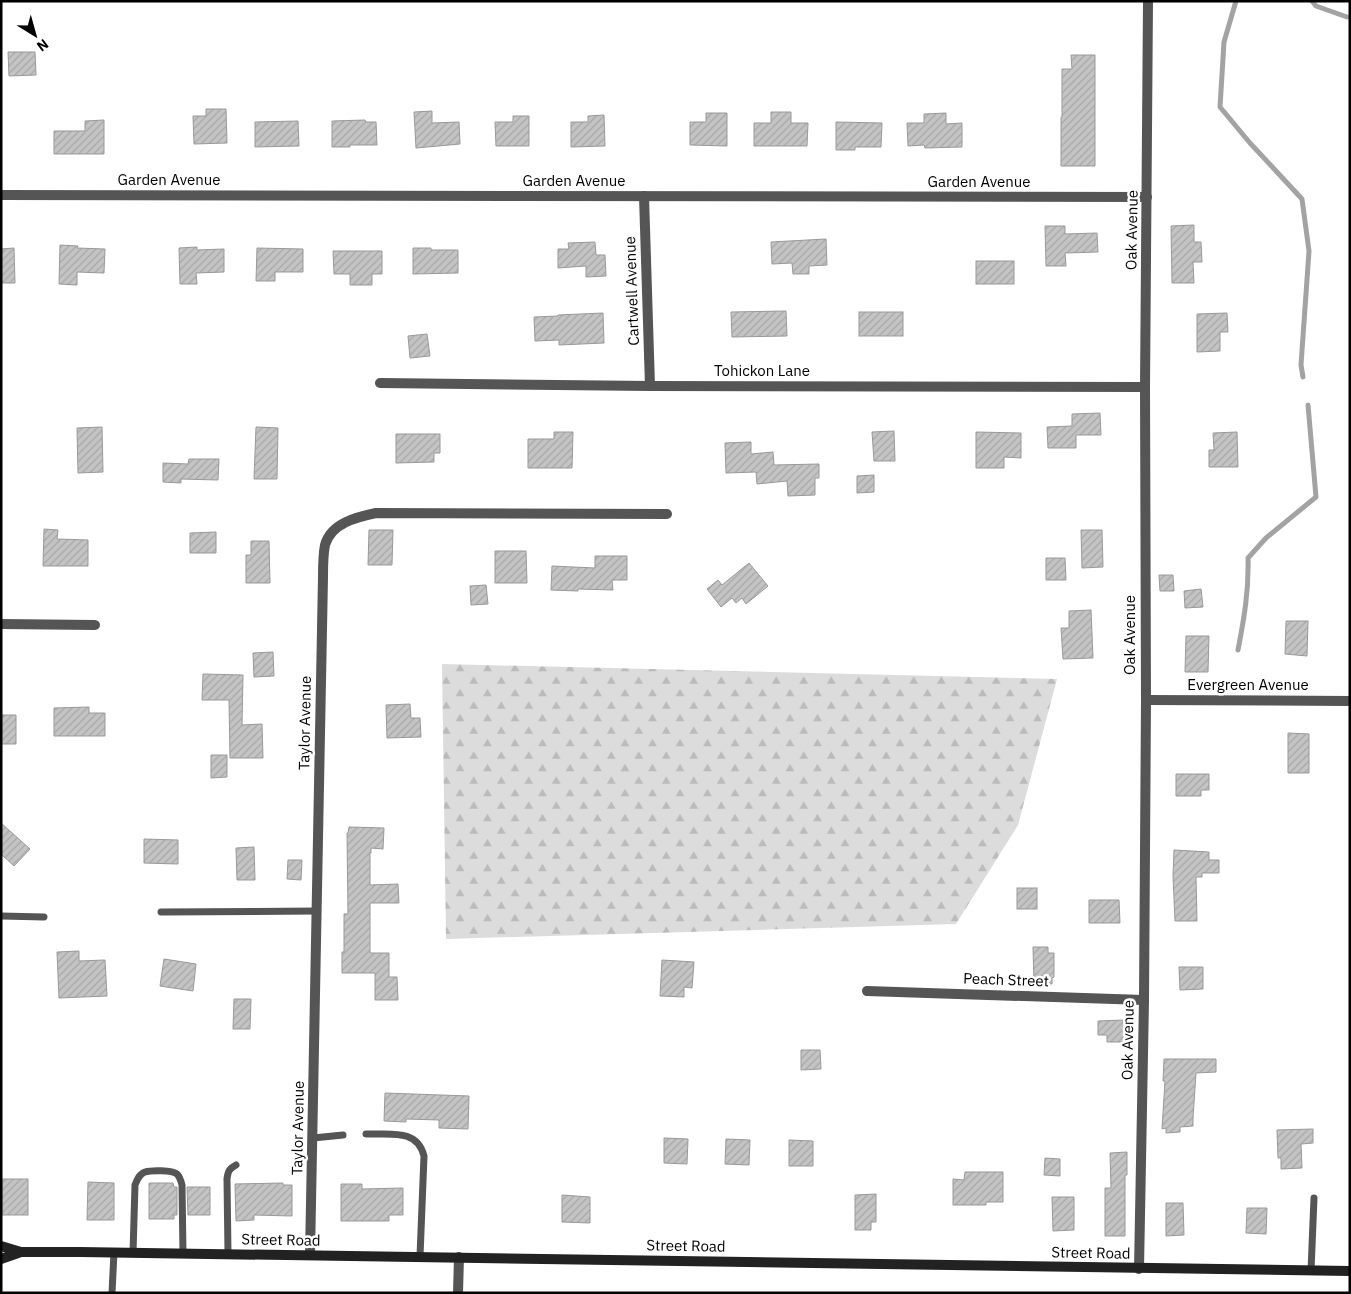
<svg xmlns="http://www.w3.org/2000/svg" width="1351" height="1294" font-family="'IBM Plex Sans',sans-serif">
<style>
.forest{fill:url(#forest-firs)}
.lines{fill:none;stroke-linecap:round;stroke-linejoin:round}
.stream{stroke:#a3a3a3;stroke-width:5}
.building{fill:url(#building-hatch);stroke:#999}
.lane{stroke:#555;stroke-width:7}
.street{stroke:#555;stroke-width:10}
.secondary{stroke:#222;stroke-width:10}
.labels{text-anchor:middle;stroke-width:5;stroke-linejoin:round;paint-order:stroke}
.street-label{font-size:15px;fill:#000;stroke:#fff}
</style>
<defs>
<pattern id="forest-firs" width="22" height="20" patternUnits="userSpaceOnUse" patternTransform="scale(1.25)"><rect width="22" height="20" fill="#dcdcdc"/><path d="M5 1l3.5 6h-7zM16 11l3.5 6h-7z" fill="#bbb"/></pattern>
<pattern id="building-hatch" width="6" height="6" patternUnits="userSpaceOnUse" patternTransform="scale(1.25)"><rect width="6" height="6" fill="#c4c4c4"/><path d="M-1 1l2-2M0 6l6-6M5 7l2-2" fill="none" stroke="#a7a7a7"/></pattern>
</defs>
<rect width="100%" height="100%" fill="#fff"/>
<polygon class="forest" points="442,664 1057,679 1018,825 956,924 446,939"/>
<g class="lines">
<g class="stream">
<polyline points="1236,1 1224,42 1220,107 1250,143 1302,199 1309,251 1301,365 1303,377"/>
<polyline points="1312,1 1316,6 1347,17"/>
<path d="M 1238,650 C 1244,619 1249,590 1248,558 L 1266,538 L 1316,497 L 1308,405"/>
</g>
</g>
<g class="building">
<polygon points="8,52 35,52 36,75 9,76"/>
<polygon points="1071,55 1095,55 1095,166 1061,166 1061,117 1062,117 1062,69 1072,69"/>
<polygon points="206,109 226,109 227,143 194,144 193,116 206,116"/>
<polygon points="432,111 432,123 459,122 460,144 416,148 414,112"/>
<polygon points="771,112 791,112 791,123 808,123 807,146 754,146 754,123 771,123"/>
<polygon points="706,113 727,113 727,146 690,145 690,122 706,122"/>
<polygon points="946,113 946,124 962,123 962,147 925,148 924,145 908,146 907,123 924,123 924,114"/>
<polygon points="604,115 605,146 571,147 571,122 588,122 588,116"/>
<polygon points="513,116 529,116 529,146 496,146 495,122 513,122"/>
<polygon points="104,120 104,154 54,154 54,131 85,131 85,121"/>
<polygon points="365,120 366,122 376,122 377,145 350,145 350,147 332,147 332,121"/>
<polygon points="298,121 299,146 255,147 255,122"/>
<polygon points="836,122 882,123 881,147 855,147 855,150 836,150"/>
<polygon points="1194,225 1194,242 1201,242 1202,262 1193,262 1194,283 1172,283 1171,226"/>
<polygon points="1045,226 1065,226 1065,234 1097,233 1098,252 1065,253 1066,266 1046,266"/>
<polygon points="826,239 827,265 809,266 809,274 793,274 792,263 772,264 771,242"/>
<polygon points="595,242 596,255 605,255 606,276 586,277 586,266 558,268 558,249 569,249 568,243"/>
<polygon points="60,245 78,246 77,248 105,249 104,273 77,272 77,285 59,284"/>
<polygon points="197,247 197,250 224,249 224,272 196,273 197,284 180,284 179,248"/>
<polygon points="14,248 15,283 1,283 1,249"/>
<polygon points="257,248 303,249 303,272 275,272 275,281 256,281"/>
<polygon points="413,248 431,248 431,250 458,250 458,273 413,274"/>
<polygon points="333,251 382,251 382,274 372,274 372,285 350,285 350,274 334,274"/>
<rect x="976" y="261" width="38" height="23"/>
<polygon points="786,311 787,336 732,337 731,312"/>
<rect x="859" y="312" width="44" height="24"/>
<polygon points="603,313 604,343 559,345 559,340 535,341 534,317 558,316 558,315"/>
<polygon points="1227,313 1228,332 1220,332 1220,351 1197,352 1197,314"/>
<polygon points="427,334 430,356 410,358 408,336"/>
<polygon points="1100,413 1101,435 1076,435 1076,448 1048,448 1047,427 1072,426 1072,414"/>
<polygon points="102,427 103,472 78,473 77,428"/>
<polygon points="256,427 278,428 277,479 254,479"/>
<polygon points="894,431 895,461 874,461 872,432"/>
<polygon points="554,432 573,432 572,468 528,468 528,439 554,439"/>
<polygon points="976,432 1021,433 1021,458 1004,457 1004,468 976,468"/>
<polygon points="1237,432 1238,467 1209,467 1209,450 1214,450 1213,433"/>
<polygon points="396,434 440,434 440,453 434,453 434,462 396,463"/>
<polygon points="751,442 751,454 773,452 774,465 819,464 819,478 815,478 815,495 788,496 787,481 757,484 756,472 726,473 725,443"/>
<polygon points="189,459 219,459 218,480 181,479 181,483 163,482 163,463 188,464"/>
<polygon points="874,475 874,492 857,493 857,476"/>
<polygon points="44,529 58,530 57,539 88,540 88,566 43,566"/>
<polygon points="369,530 393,530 392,565 368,565"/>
<polygon points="1081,530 1102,530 1103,567 1082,568"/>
<polygon points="216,532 216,553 190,553 190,533"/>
<polygon points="251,541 269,541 270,583 246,583 246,555 251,555"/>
<polygon points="495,551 526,551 527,583 495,583"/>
<polygon points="595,556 627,556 627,580 612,580 613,590 578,589 578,591 551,590 552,566 595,568"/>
<polygon points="1046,558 1065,558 1066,580 1046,580"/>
<polygon points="749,563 768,586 746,604 742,598 736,603 732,598 721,607 707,589 718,580 722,585"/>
<polygon points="1159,575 1173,575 1174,591 1160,591"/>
<polygon points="486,585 488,604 471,605 470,586"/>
<polygon points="1201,589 1203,607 1185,608 1184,591"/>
<polygon points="1091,610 1093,658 1063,659 1061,628 1069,628 1069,611"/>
<polygon points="1286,621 1308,621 1307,656 1285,654"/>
<polygon points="1186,636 1209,636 1208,672 1185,672"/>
<polygon points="273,652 274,676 254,677 253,653"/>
<polygon points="203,674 243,675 242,725 262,724 263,758 230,758 229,700 202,700"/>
<polygon points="410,704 411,718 420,718 421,737 387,738 386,705"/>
<polygon points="89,707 89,713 105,713 105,736 54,736 54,708"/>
<polygon points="2,715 16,715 16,744 1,744"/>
<polygon points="1288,733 1309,734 1309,773 1288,773"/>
<polygon points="211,755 227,755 227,777 211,778"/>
<polygon points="1176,774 1209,774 1209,790 1201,790 1201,796 1176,796"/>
<polygon points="1,823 30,849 14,866 1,854"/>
<polygon points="349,827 384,828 383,849 371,848 371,853 370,853 370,885 398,884 399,903 370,903 370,953 389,953 389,977 397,977 398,1000 375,1000 375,973 342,973 342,952 344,952 344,914 348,914 347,833 348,833"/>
<polygon points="144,839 178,840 178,864 144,863"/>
<polygon points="254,847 255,880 237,880 236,848"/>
<polygon points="1174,850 1209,852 1209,860 1219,860 1219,873 1202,873 1202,877 1196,877 1197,921 1175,921 1173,876"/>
<polygon points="288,860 302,860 301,880 287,879"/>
<rect x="1017" y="888" width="20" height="21"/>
<polygon points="1089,900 1119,900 1120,923 1089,923"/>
<polygon points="1033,947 1048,947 1048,953 1054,953 1054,977 1052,978 1052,984 1034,984"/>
<polygon points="79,951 79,961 105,960 107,996 59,998 57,952"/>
<polygon points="164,959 196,964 193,991 160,986"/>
<polygon points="662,960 694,962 692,988 684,987 684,997 660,996"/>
<polygon points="1179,967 1203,967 1203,989 1180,990"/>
<polygon points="234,999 251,999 250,1029 233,1029"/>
<polygon points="1124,1020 1125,1042 1107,1042 1107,1035 1098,1035 1098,1021"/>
<polygon points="801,1050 820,1050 821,1069 801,1070"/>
<polygon points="1164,1059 1216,1059 1216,1072 1196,1073 1193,1118 1193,1126 1180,1127 1180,1132 1166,1133 1166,1128 1162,1129 1165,1081 1163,1081"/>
<polygon points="385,1093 469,1096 468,1129 439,1128 439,1120 406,1119 406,1122 384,1121"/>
<polygon points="1313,1129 1313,1143 1301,1144 1302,1168 1281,1169 1281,1158 1278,1158 1277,1130"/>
<polygon points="664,1138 688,1139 687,1164 664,1163"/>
<polygon points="726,1139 750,1140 749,1165 725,1164"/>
<polygon points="789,1140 813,1141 813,1166 789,1166"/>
<polygon points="1127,1152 1127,1175 1125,1175 1125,1236 1105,1236 1105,1188 1111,1188 1110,1153"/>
<polygon points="1045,1158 1060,1159 1060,1176 1044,1175"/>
<polygon points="965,1172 1003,1172 1003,1202 986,1202 986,1205 953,1205 953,1179 964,1180"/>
<rect x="2" y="1179" width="26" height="36"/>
<polygon points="88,1182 114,1183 114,1220 87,1220"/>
<polygon points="149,1183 173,1183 174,1187 177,1187 177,1215 174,1215 174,1219 149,1219"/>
<polygon points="283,1183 283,1185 292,1185 292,1216 254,1215 254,1220 236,1221 235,1184"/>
<polygon points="341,1184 362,1184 362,1189 403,1188 403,1215 389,1215 389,1221 341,1221"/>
<polygon points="187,1187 210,1187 210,1215 188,1215"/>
<polygon points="876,1194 876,1222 871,1222 871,1230 855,1230 855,1195"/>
<polygon points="562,1195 590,1197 590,1223 562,1222"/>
<polygon points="1052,1197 1074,1197 1074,1230 1053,1231"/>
<polygon points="1166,1203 1183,1203 1184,1235 1166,1236"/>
<polygon points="1247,1208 1267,1208 1266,1234 1246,1233"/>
</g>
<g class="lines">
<g class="lane">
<polyline points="161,912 317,911"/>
<polyline points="1,916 44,917"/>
<path d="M 366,1134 C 389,1135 417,1128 424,1156 L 420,1256"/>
<polyline points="313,1138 343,1135"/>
<path d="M 133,1253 L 135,1185 C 137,1180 139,1174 145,1172 C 151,1170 172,1170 177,1174 C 180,1177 181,1181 182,1185 L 183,1254"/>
<path d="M 228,1254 L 227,1179 C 228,1171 229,1169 236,1165"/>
<polyline points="1311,1271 1314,1198"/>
<polyline points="112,1293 114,1252"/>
</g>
<g class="street">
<polyline points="1,195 1147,197"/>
<polyline points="644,196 650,386"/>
<polyline points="380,383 650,386 1145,387"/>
<polyline points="1,624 95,625"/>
<polyline points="1146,700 1350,701"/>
<polyline points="867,991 1144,1000"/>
<path d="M 310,1255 L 323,577 C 323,567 323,555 325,545 C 331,523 357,517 376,513 L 667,514"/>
<polyline points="1139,1269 1144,1000 1146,700 1145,387 1148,1"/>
<polyline points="458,1293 459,1257"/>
</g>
<g class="secondary">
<polyline points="1,1246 21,1252"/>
<polyline points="1,1259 21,1252 80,1252 1350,1271"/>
</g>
</g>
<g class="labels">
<g class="street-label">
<text x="169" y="185">Garden Avenue</text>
<text x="574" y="186">Garden Avenue</text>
<text x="979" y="187">Garden Avenue</text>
<text transform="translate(1132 230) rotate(-89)" y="5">Oak Avenue</text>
<text transform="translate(632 291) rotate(-92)" y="5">Cartwell Avenue</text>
<text x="762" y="376">Tohickon Lane</text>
<text transform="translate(1130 635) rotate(-90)" y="5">Oak Avenue</text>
<text x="1248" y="690">Evergreen Avenue</text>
<text transform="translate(305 723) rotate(-89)" y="5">Taylor Avenue</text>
<text transform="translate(1006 980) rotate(2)" y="5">Peach Street</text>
<text transform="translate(1128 1040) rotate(-89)" y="5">Oak Avenue</text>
<text transform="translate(298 1128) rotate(-89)" y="5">Taylor Avenue</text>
<text transform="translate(281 1240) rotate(1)" y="5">Street Road</text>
<text transform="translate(686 1246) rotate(1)" y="5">Street Road</text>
<text transform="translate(1091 1253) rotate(1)" y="5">Street Road</text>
</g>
</g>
<rect width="1351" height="1294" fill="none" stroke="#000000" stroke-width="5"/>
<g transform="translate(35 35) rotate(143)" stroke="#ffffff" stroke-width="4" paint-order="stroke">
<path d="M0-4L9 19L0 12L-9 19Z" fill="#000000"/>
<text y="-8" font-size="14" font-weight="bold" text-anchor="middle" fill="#000000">N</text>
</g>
</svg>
